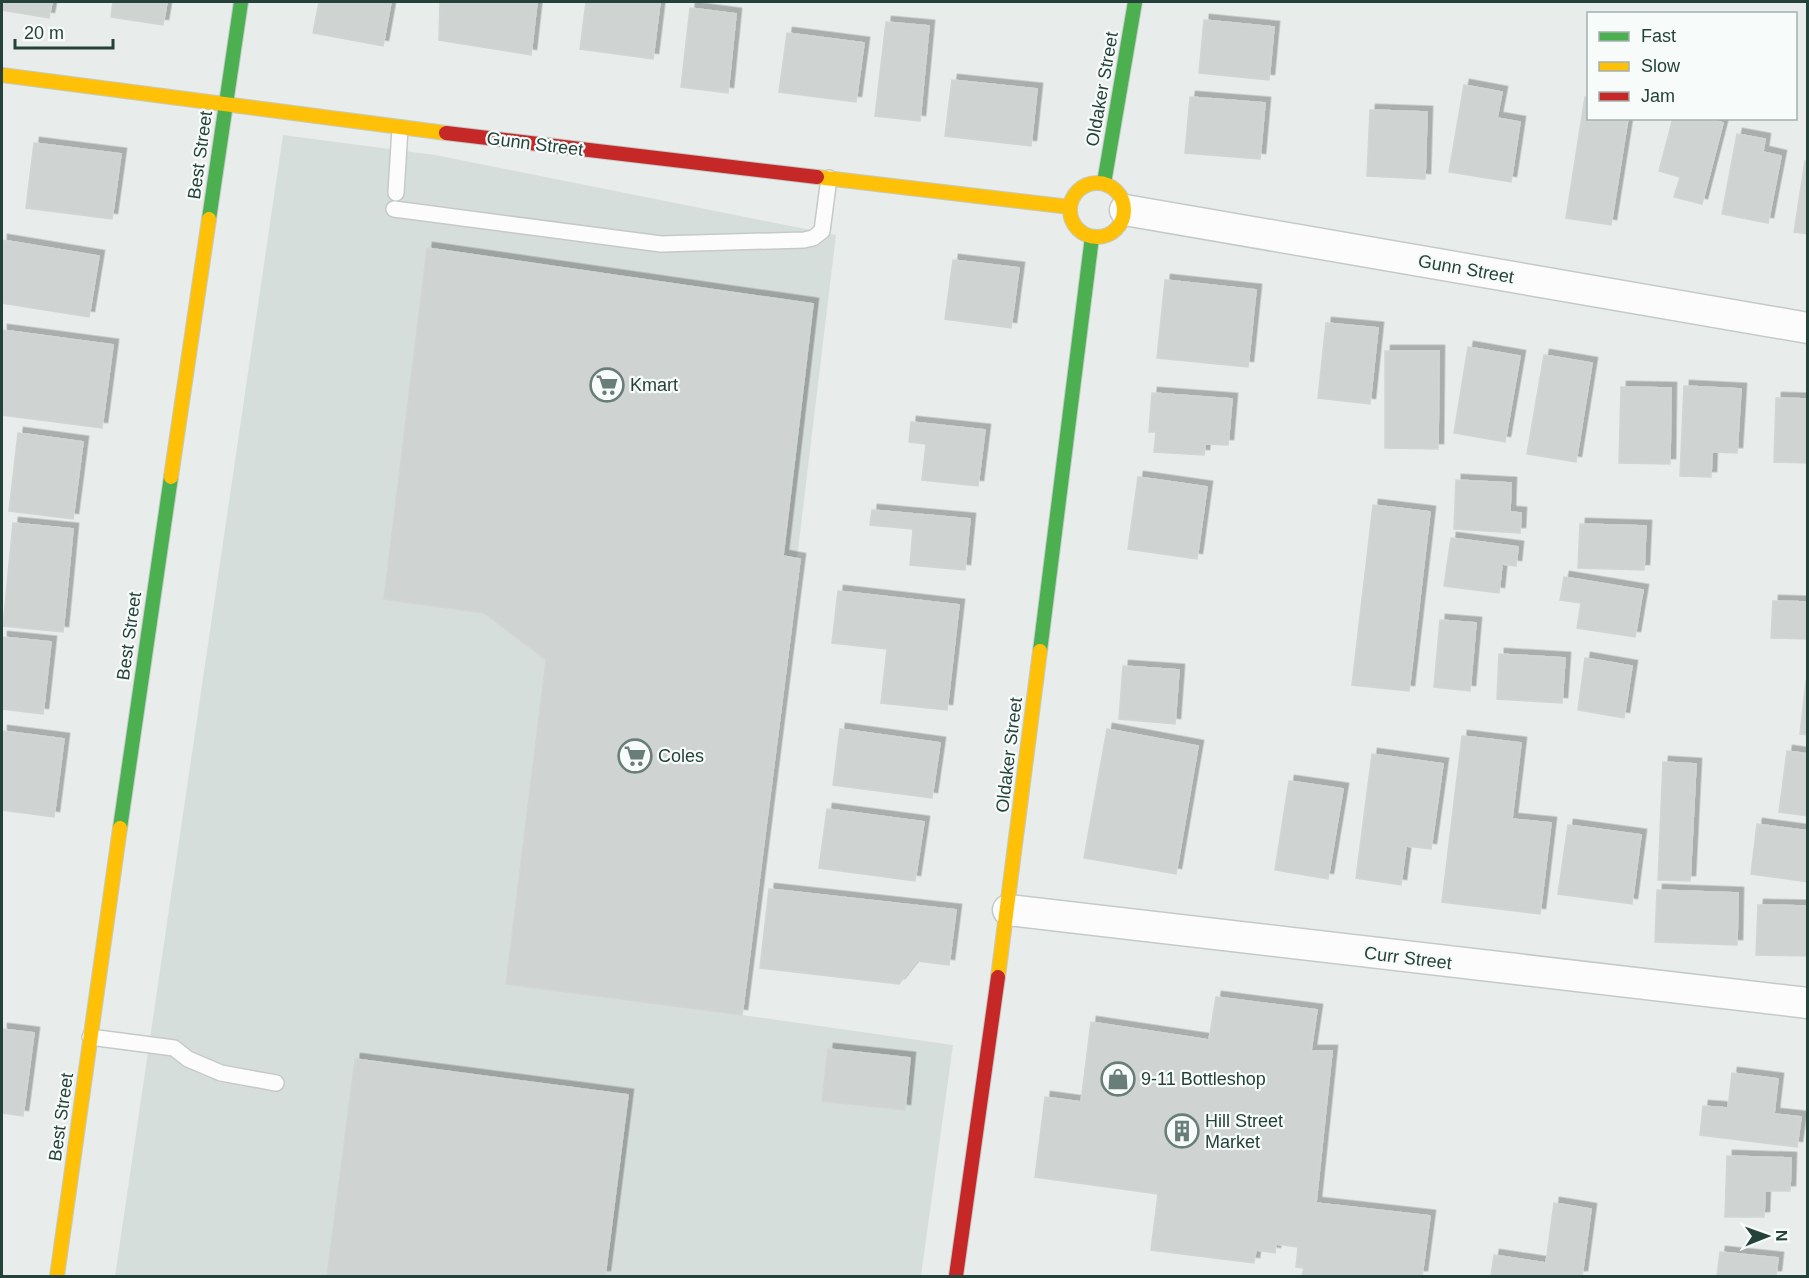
<svg xmlns="http://www.w3.org/2000/svg" width="1809" height="1278" font-family="Helvetica,sans-serif">
<style>
.built{fill:#d6dedb}
.building{fill:#cfd4d2;stroke:#d1d6d4;stroke-width:1.5;filter:url(#shadow)}
.lines{fill:none;stroke-linecap:round;stroke-linejoin:round}
.lane-casing{stroke:#c5cac8;stroke-width:18}
.street-casing{stroke:#c5cac8;stroke-width:33}
.fast-casing{stroke:#c3cbc8;stroke-width:16}
.slow-casing{stroke:#c3cbc8;stroke-width:16}
.jam-casing{stroke:#c3cbc8;stroke-width:16}
.lane{stroke:#fcfcfc;stroke-width:15}
.street{stroke:#fcfcfc;stroke-width:30}
.fast{stroke:#4caf50;stroke-width:14}
.slow{stroke:#ffc107;stroke-width:14}
.jam{stroke:#c62828;stroke-width:14}
.labels{text-anchor:middle;stroke-width:4.5;stroke-linejoin:round;paint-order:stroke}
.street-label{font-size:18px;fill:#24423a;stroke:#f7fbf9}
.poi-label{font-size:18px;fill:#24423a;stroke:#f7fbf9;text-anchor:start}
</style>
<defs>
<filter id="shadow"><feDropShadow dx="5.5" dy="-5.5" stdDeviation="0" flood-color="#0004"/></filter>
</defs>
<rect width="100%" height="100%" fill="#e8edeb"/>
<polygon class="built" points="283,135 435,155 836,235 742,1015 953,1045 921,1276 115,1276"/>
<g class="building">
<polygon points="2,2 52,2 49,18 2,10"/>
<polygon points="113,2 167,2 163,25 111,17"/>
<polygon points="319,2 391,2 383,46 313,33"/>
<polygon points="440,2 537,2 531,55 439,40"/>
<polygon points="586,2 660,2 653,59 580,49"/>
<polygon points="690,8 736,14 728,93 681,87"/>
<polygon points="1204,20 1274,27 1269,80 1199,73"/>
<polygon points="886,22 929,26 920,121 875,116"/>
<polygon points="787,33 864,43 856,102 779,92"/>
<polygon points="952,80 1037,89 1031,146 945,136"/>
<polygon points="1464,85 1502,92 1497,118 1520,122 1511,182 1449,172"/>
<polygon points="1190,97 1265,103 1260,159 1185,153"/>
<polygon points="1585,97 1588,98 1588,118 1628,118 1611,225 1566,218"/>
<polygon points="1370,110 1427,112 1425,179 1367,176"/>
<polygon points="1673,118 1706,118 1723,123 1702,204 1674,197 1680,177 1659,171"/>
<polygon points="1737,134 1765,139 1763,152 1781,156 1768,223 1722,214"/>
<polygon points="34,143 121,154 112,219 26,208"/>
<polygon points="1805,161 1808,161 1808,234 1794,232"/>
<polygon points="2,240 99,256 89,317 2,303"/>
<polygon points="427,248 813,304 783,556 800,559 742,1015 506,984 546,660 484,613 384,599"/>
<polygon points="953,260 1019,268 1011,328 945,319"/>
<polygon points="1165,280 1256,290 1248,367 1157,358"/>
<polygon points="1326,323 1378,328 1370,404 1318,398"/>
<polygon points="2,330 113,345 102,428 2,415"/>
<polygon points="1468,347 1520,356 1505,442 1454,433"/>
<polygon points="1385,351 1439,351 1438,449 1385,448"/>
<polygon points="1544,355 1592,363 1576,462 1527,454"/>
<polygon points="1684,386 1741,389 1737,453 1712,452 1711,477 1680,476"/>
<polygon points="1621,387 1671,388 1670,464 1619,463"/>
<polygon points="1152,393 1232,399 1228,445 1205,444 1204,455 1154,452 1156,432 1149,432"/>
<polygon points="1776,398 1808,399 1808,463 1774,462"/>
<polygon points="911,422 985,430 978,486 922,480 926,444 909,442"/>
<polygon points="18,433 83,442 73,519 9,511"/>
<polygon points="1138,477 1207,487 1197,559 1128,549"/>
<polygon points="1456,480 1511,483 1510,512 1521,513 1520,533 1454,529"/>
<polygon points="1373,505 1430,512 1409,691 1352,685"/>
<polygon points="872,510 970,519 965,570 910,565 913,529 870,525"/>
<polygon points="13,523 73,529 63,632 3,626"/>
<polygon points="1580,524 1646,526 1644,570 1578,568"/>
<polygon points="1451,538 1518,547 1516,566 1502,564 1499,593 1444,586"/>
<polygon points="1564,577 1643,590 1635,637 1577,628 1581,603 1560,600"/>
<polygon points="838,591 959,605 947,710 881,703 887,649 832,643"/>
<polygon points="1773,601 1808,602 1808,639 1771,638"/>
<polygon points="1440,620 1476,623 1470,691 1434,687"/>
<polygon points="2,637 51,642 43,714 2,709"/>
<polygon points="1499,654 1565,658 1562,703 1497,699"/>
<polygon points="1585,658 1632,666 1624,718 1578,710"/>
<polygon points="1123,666 1179,670 1175,724 1119,719"/>
<polygon points="1806,681 1808,681 1808,735 1800,734"/>
<polygon points="840,729 940,743 932,798 833,785"/>
<polygon points="1107,729 1198,746 1176,874 1084,858"/>
<polygon points="2,731 64,739 54,817 2,810"/>
<polygon points="1462,736 1521,743 1512,819 1551,823 1540,914 1442,902"/>
<polygon points="1787,751 1808,754 1808,816 1779,812"/>
<polygon points="1372,754 1443,764 1431,849 1406,846 1401,885 1356,878"/>
<polygon points="1663,762 1696,764 1690,881 1658,880"/>
<polygon points="1289,781 1343,789 1328,879 1275,870"/>
<polygon points="827,809 924,822 915,881 819,868"/>
<polygon points="1757,824 1808,831 1808,882 1751,874"/>
<polygon points="1568,825 1641,835 1632,904 1558,894"/>
<polygon points="769,889 956,910 949,965 917,961 899,984 760,968"/>
<polygon points="1657,890 1738,893 1737,945 1655,942"/>
<polygon points="1758,905 1808,906 1808,956 1756,955"/>
<polygon points="1216,997 1317,1010 1311,1051 1332,1051 1316,1203 1430,1216 1422,1276 1302,1276 1304,1268 1296,1267 1298,1247 1276,1244 1275,1253 1256,1250 1254,1263 1151,1250 1158,1194 1035,1177 1045,1097 1081,1102 1091,1022 1209,1040"/>
<polygon points="2,1029 34,1033 23,1116 2,1113"/>
<polygon points="828,1049 910,1058 905,1110 822,1101"/>
<polygon points="355,1059 628,1095 605,1276 327,1276"/>
<polygon points="1732,1073 1778,1079 1774,1114 1801,1117 1797,1147 1700,1135 1703,1106 1728,1108"/>
<polygon points="1727,1156 1791,1158 1790,1191 1765,1191 1764,1217 1725,1217"/>
<polygon points="1554,1203 1591,1209 1582,1276 1491,1276 1494,1255 1546,1263"/>
<polygon points="1720,1252 1778,1258 1776,1276 1717,1276"/>
</g>
<g class="lines">
<defs>
<g id="lane">
<polyline points="396,193 400,128"/>
<polyline points="394,209 661,244 804,240 813,238 822,231 829,178"/>
<polyline points="90,1037 174,1048 188,1059 221,1073 276,1083"/>
</g>
<g id="street">
<polyline points="1125,210 1808,328"/>
<polyline points="1008,910 1808,1003"/>
</g>
<g id="fast">
<polyline points="1104,183 1135,2"/>
<polyline points="209,219 241,2"/>
<polyline points="1040,651 1092,237"/>
<polyline points="120,828 171,477"/>
</g>
<g id="slow">
<polyline points="2,75 446,133"/>
<polyline points="817,177 1070,207"/>
<circle cx="1097" cy="210" r="27"/>
<polyline points="171,477 209,219"/>
<polyline points="998,977 1040,651"/>
<polyline points="57,1276 120,828"/>
</g>
<g id="jam">
<polyline points="446,133 817,177"/>
<polyline points="956,1276 998,977"/>
</g>
</defs>
<use href="#lane" class="lane-casing"/>
<use href="#street" class="street-casing"/>
<use href="#fast" class="fast-casing"/>
<use href="#slow" class="slow-casing"/>
<use href="#jam" class="jam-casing"/>
<use href="#lane" class="lane"/>
<use href="#street" class="street"/>
<use href="#fast" class="fast"/>
<use href="#slow" class="slow"/>
<use href="#jam" class="jam"/>
</g>
<defs>
<symbol id="supermarket-ring" viewBox="-11 -11 22 22"><circle r="9.5" fill="#f7fbf9" stroke="#697e78" stroke-width="1.5"/><path d="M-6-5.5h2.5l.6 2H6L4.5 2H-2.5L-4.4-4H-6ZM-1.5 3.2a1.3 1.3 0 1 0 .1 0ZM3 3.2a1.3 1.3 0 1 0 .1 0Z" fill="#697e78"/></symbol>
<symbol id="shop-ring" viewBox="-11 -11 22 22"><circle r="9.5" fill="#f7fbf9" stroke="#697e78" stroke-width="1.5"/><path d="M-5-2.5h2.3a2.7 3.5 0 0 1 5.4 0H5L5.5 6h-11ZM-1.5-2.5h3a1.5 2.3 0 0 0-3 0Z" fill="#697e78"/></symbol>
<symbol id="building-ring" viewBox="-11 -11 22 22"><circle r="9.5" fill="#f7fbf9" stroke="#697e78" stroke-width="1.5"/><path d="M-4-6H4V6H1V3H-1V6H-4ZM-2.5-4.3h1.7v1.8h-1.7ZM.8-4.3h1.7v1.8H.8ZM-2.5-1h1.7V.8h-1.7ZM.8-1h1.7V.8H.8Z" fill="#697e78"/></symbol>
</defs>
<g fill-rule="evenodd">
<use href="#supermarket-ring" x="588" y="366" width="38" height="38"/>
<use href="#supermarket-ring" x="616" y="737" width="38" height="38"/>
<use href="#shop-ring" x="1099" y="1060" width="38" height="38"/>
<use href="#building-ring" x="1163" y="1112" width="38" height="38"/>
</g>
<g class="labels">
<g class="street-label">
<text transform="translate(1102 89) rotate(-80)" y="6">Oldaker Street</text>
<text transform="translate(535 144) rotate(7)" y="6">Gunn Street</text>
<text transform="translate(200 155) rotate(-82)" y="6">Best Street</text>
<text transform="translate(1466 269) rotate(10)" y="6">Gunn Street</text>
<text transform="translate(129 636) rotate(-82)" y="6">Best Street</text>
<text transform="translate(1009 755) rotate(-83)" y="6">Oldaker Street</text>
<text transform="translate(1408 958) rotate(7)" y="6">Curr Street</text>
<text transform="translate(61 1117) rotate(-82)" y="6">Best Street</text>
</g>
<g class="poi-label">
<text x="630" y="391">Kmart</text>
<text x="658" y="762">Coles</text>
<text x="1141" y="1085">9-11 Bottleshop</text>
<text x="1205" y="1127">Hill Street<tspan x="1205" dy="21">Market</tspan></text>
</g>
</g>
<rect width="1809" height="1278" fill="none" stroke="#24423a" stroke-width="6"/>
<rect x="1587" y="12" width="210" height="108" fill="#f7fbf9" stroke="#a3b1ad" stroke-width="1.5"/>
<rect x="1599" y="32" width="30" height="9" fill="#4caf50" stroke="#a3b1ad" stroke-width="1.5"/>
<text x="1641" y="42" font-size="18" fill="#24423a">Fast</text>
<rect x="1599" y="62" width="30" height="9" fill="#ffc107" stroke="#a3b1ad" stroke-width="1.5"/>
<text x="1641" y="72" font-size="18" fill="#24423a">Slow</text>
<rect x="1599" y="92" width="30" height="9" fill="#c62828" stroke="#a3b1ad" stroke-width="1.5"/>
<text x="1641" y="102" font-size="18" fill="#24423a">Jam</text>
<g transform="translate(1767 1236) rotate(89)" stroke="#f7fbf9" stroke-width="4.5" paint-order="stroke">
<path d="M0-4.5L10 22L0 15L-10 22Z" fill="#24423a"/>
<text y="-9" font-size="16" font-weight="bold" text-anchor="middle" fill="#24423a">N</text>
</g>
<path d="M15 39v9h98v-9" fill="none" stroke="#24423a" stroke-width="3"/>
<text x="24" y="39" font-size="18" fill="#24423a" stroke="#f7fbf9" stroke-width="4.5" paint-order="stroke">20 m</text>
</svg>
